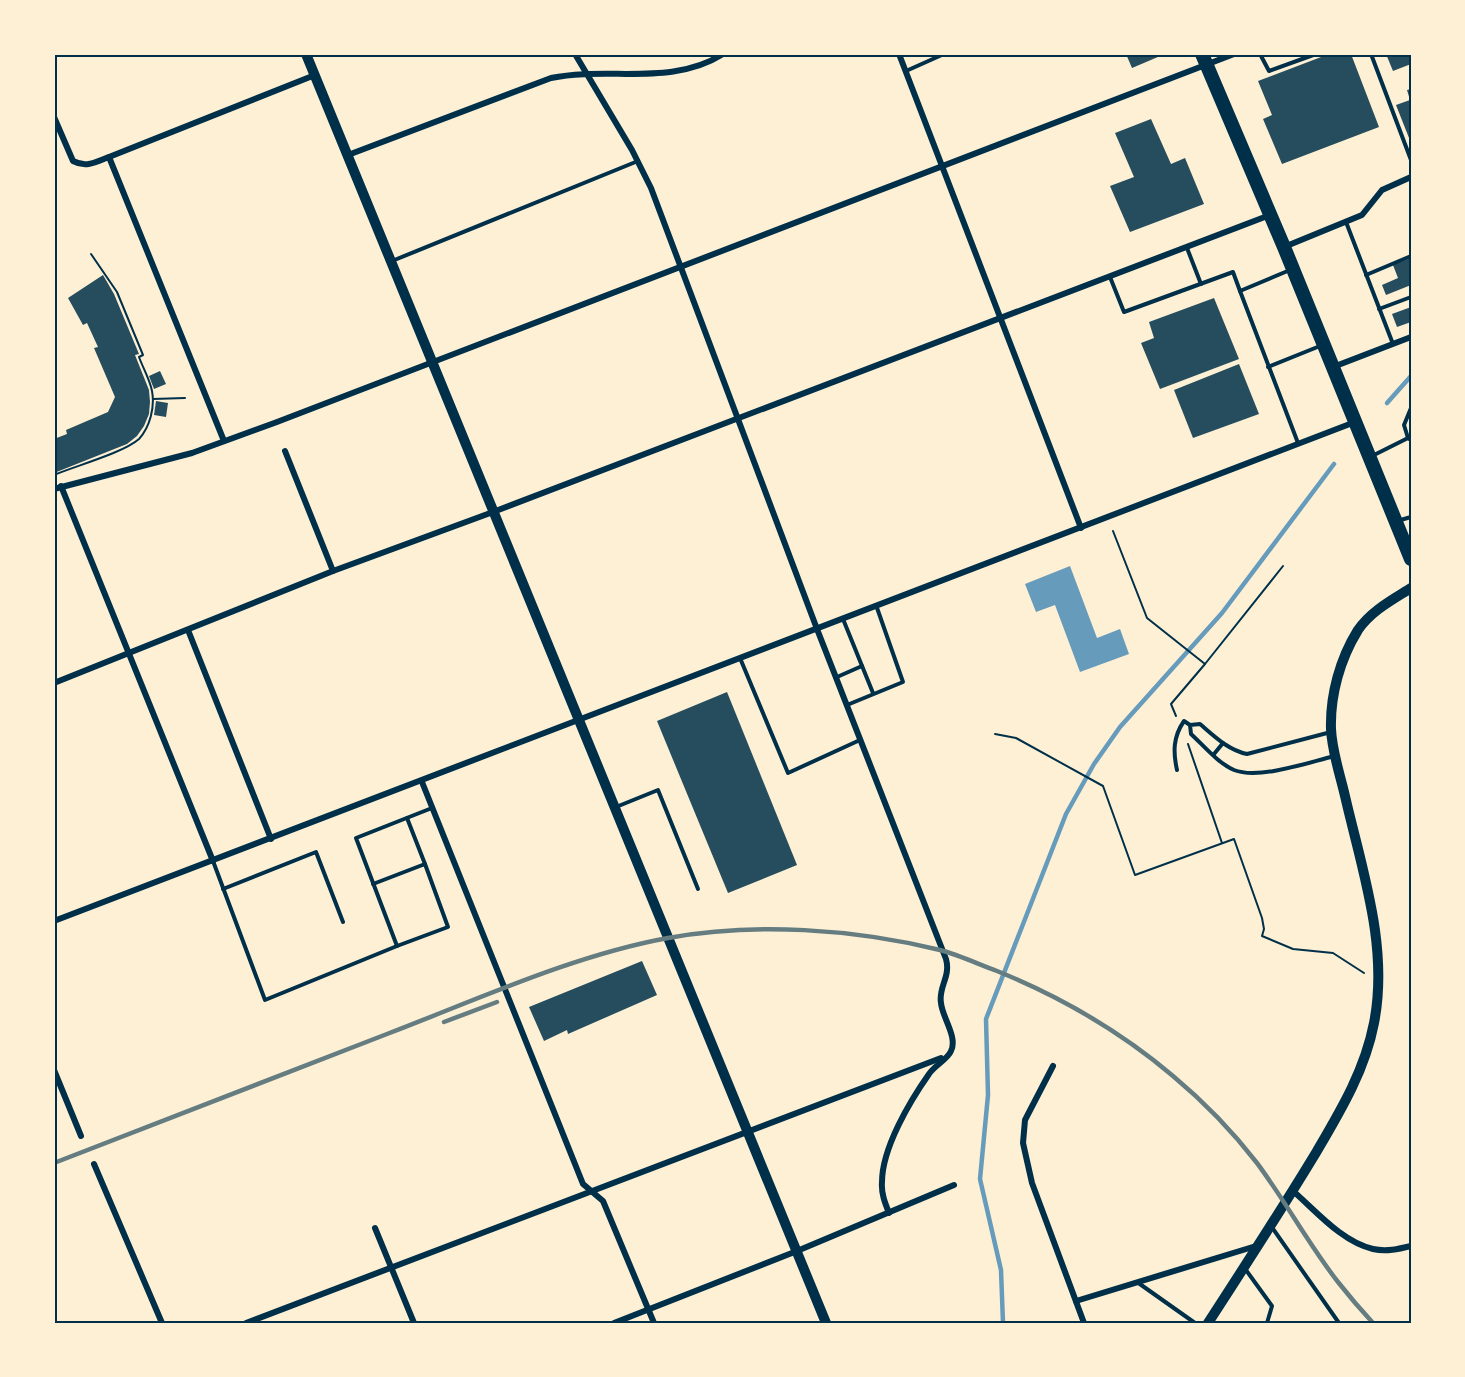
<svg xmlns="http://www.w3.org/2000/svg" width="1465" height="1377" font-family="'Fira Sans',sans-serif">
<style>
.water{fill:#669bbc}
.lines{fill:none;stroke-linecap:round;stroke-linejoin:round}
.stream{stroke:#669bbc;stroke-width:4.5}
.building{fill:#264d5e}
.path{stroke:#003049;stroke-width:2}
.service{stroke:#003049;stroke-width:4}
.minor{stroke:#003049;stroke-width:6}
.tertiary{stroke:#003049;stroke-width:10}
.primary{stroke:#003049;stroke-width:14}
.rail{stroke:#657d81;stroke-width:4.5}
.neatline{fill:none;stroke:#003049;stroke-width:2}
</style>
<rect width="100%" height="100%" fill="#fdf0d5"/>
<polygon class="water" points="1070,566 1097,638 1120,629 1129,654 1080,672 1055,605 1036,612 1025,584"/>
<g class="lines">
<g class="stream">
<polyline points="1387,403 1411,376"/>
<polyline points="1003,1323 1001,1270 980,1179 988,1095 986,1019 1066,814 1094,764 1120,727 1222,613 1334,464"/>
</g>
</g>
<g class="building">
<polygon points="1126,54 1165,54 1132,68"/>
<polygon points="1329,54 1351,54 1379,127 1282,164 1263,119 1272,115 1258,81"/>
<polygon points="1386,54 1411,54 1411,64 1393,71"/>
<polygon points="1411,89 1411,143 1396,105 1410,100 1407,90"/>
<polygon points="1151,119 1171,164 1185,158 1204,204 1130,232 1110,186 1134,177 1115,133"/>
<polygon points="1411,258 1411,285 1386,295 1382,285 1398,278 1393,265"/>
<polygon points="103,275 114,294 139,354 135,355 149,390 150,402 149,414 144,426 137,436 127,444 54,473 54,439 67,434 66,430 108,412 115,397 94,348 98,347 87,323 83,325 68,298"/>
<polygon points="1214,298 1239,359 1160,389 1141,343 1154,338 1149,322"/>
<polygon points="1411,307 1411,322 1397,327 1392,314"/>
<polygon points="1239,364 1259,414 1193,438 1174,390"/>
<polygon points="160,371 166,384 154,389 149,376"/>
<polygon points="156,401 168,403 166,417 154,415"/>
<polygon points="727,692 797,865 728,893 657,721"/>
<polygon points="642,961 657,995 568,1034 567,1030 544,1041 529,1007"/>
</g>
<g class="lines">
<g class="path">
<polyline points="153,399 185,398"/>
<path d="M 54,475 C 75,466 123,453 139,439 C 150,427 155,407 152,391 C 150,380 143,368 139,357 L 143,355 L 117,292 L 91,254"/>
<polyline points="1113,531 1147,618 1205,664 1171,704 1176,716"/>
<polyline points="1205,664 1283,566"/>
<polyline points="995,734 1016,738 1103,786 1135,875 1234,839 1262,918 1264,929 1262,936 1293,949 1333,953 1364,973"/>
<polyline points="1188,744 1222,843"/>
</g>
<g class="service">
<polyline points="1260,54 1269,71 1316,54"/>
<polyline points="1371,54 1411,160"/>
<polyline points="906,71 944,54"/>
<polyline points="1346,222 1393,344"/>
<polyline points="1187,248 1201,284"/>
<polyline points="392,261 638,161"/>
<polyline points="1290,270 1240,291 1298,443"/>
<polyline points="1366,275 1411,256"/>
<polyline points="1110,277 1124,312 1233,272 1240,291"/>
<polyline points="1379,309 1411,297"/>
<polyline points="1268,367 1320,346"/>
<polyline points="1408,438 1404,425 1411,408"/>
<polyline points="1372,456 1408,438 1411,440"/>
<polyline points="1397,521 1411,517"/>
<polyline points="843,619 873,693"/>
<polyline points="740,658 788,773 860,740"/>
<polyline points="837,677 862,666"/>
<polyline points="847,705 903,682 876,605"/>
<path d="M 1331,732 L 1247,754 C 1228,750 1214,736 1200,724 L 1190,725 L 1191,734 C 1204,746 1218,763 1234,770 C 1259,780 1309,762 1335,756"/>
<polyline points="1214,754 1223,743"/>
<path d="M 1177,770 C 1173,752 1173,737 1184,721 L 1190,725"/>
<polyline points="616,807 658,790 698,889"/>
<polyline points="407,818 425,864"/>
<polyline points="213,861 265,1000 397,946 356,838 432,808"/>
<polyline points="373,884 425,864 448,927 397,946"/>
<polyline points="223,889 316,852 343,922"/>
<polyline points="1271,1226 1339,1323"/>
<polyline points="1246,1270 1272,1306 1267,1323"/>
<polyline points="1137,1282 1195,1323"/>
</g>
<g class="minor">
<path d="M 575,54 L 632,150 L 651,188 L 817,629 L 946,959 C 951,977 938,987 941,1003 C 942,1017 958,1037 951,1051 C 948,1059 934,1066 929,1074 C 910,1101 882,1148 882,1182 C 881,1193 885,1203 889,1213"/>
<polyline points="899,54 1081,528"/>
<path d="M 54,117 L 73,161 C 86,168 96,162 109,157 L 224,441"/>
<path d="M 348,155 L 551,78 C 608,66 671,87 723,54"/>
<polyline points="109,157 315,75"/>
<polyline points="1284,247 1362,215 1382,190 1411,177"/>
<polyline points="1333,367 1411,337"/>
<polyline points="285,451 333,571"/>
<polyline points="61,486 213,861"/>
<polyline points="54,489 192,453 277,422 1234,54"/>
<polyline points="188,630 271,839"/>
<polyline points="54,683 333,571 493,512 1270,215"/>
<polyline points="422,782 583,1184 603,1201 654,1323"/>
<polyline points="54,921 1355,422"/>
<polyline points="1053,1066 1025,1120 1023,1143 1032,1183 1084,1323"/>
<polyline points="54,1070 81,1136"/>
<polyline points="94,1164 162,1323"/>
<path d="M 1293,1191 C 1316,1211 1342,1242 1373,1249 C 1386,1252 1399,1249 1411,1246"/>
<polyline points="375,1228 414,1323"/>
<polyline points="1076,1301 1256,1246"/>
<polyline points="246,1323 941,1058"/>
<polyline points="614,1323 797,1251 954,1185"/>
</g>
<g class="tertiary">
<polyline points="306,54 826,1323"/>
<path d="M 1208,1323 C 1245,1266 1282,1209 1317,1151 C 1341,1110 1365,1070 1374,1023 C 1389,947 1362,870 1345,796 C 1340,774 1332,752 1331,729 C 1330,695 1340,659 1358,630 C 1371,611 1392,600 1411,588"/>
</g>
<polyline class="primary" points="1202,54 1284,247 1411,559"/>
<g class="rail">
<polyline points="444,1022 497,1002"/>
<path d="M 54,1163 C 165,1120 276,1077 387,1034 C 476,1000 574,955 668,938 C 755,922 854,929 940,950 C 959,955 978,964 997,971 C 1061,997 1120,1031 1173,1076 C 1203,1101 1233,1132 1257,1163 C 1286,1202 1309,1245 1338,1282 C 1349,1296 1361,1310 1373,1323"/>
</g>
</g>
<rect width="1465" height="1377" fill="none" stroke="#fdf0d5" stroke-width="111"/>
<rect x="56" y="56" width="1354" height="1266" class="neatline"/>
</svg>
